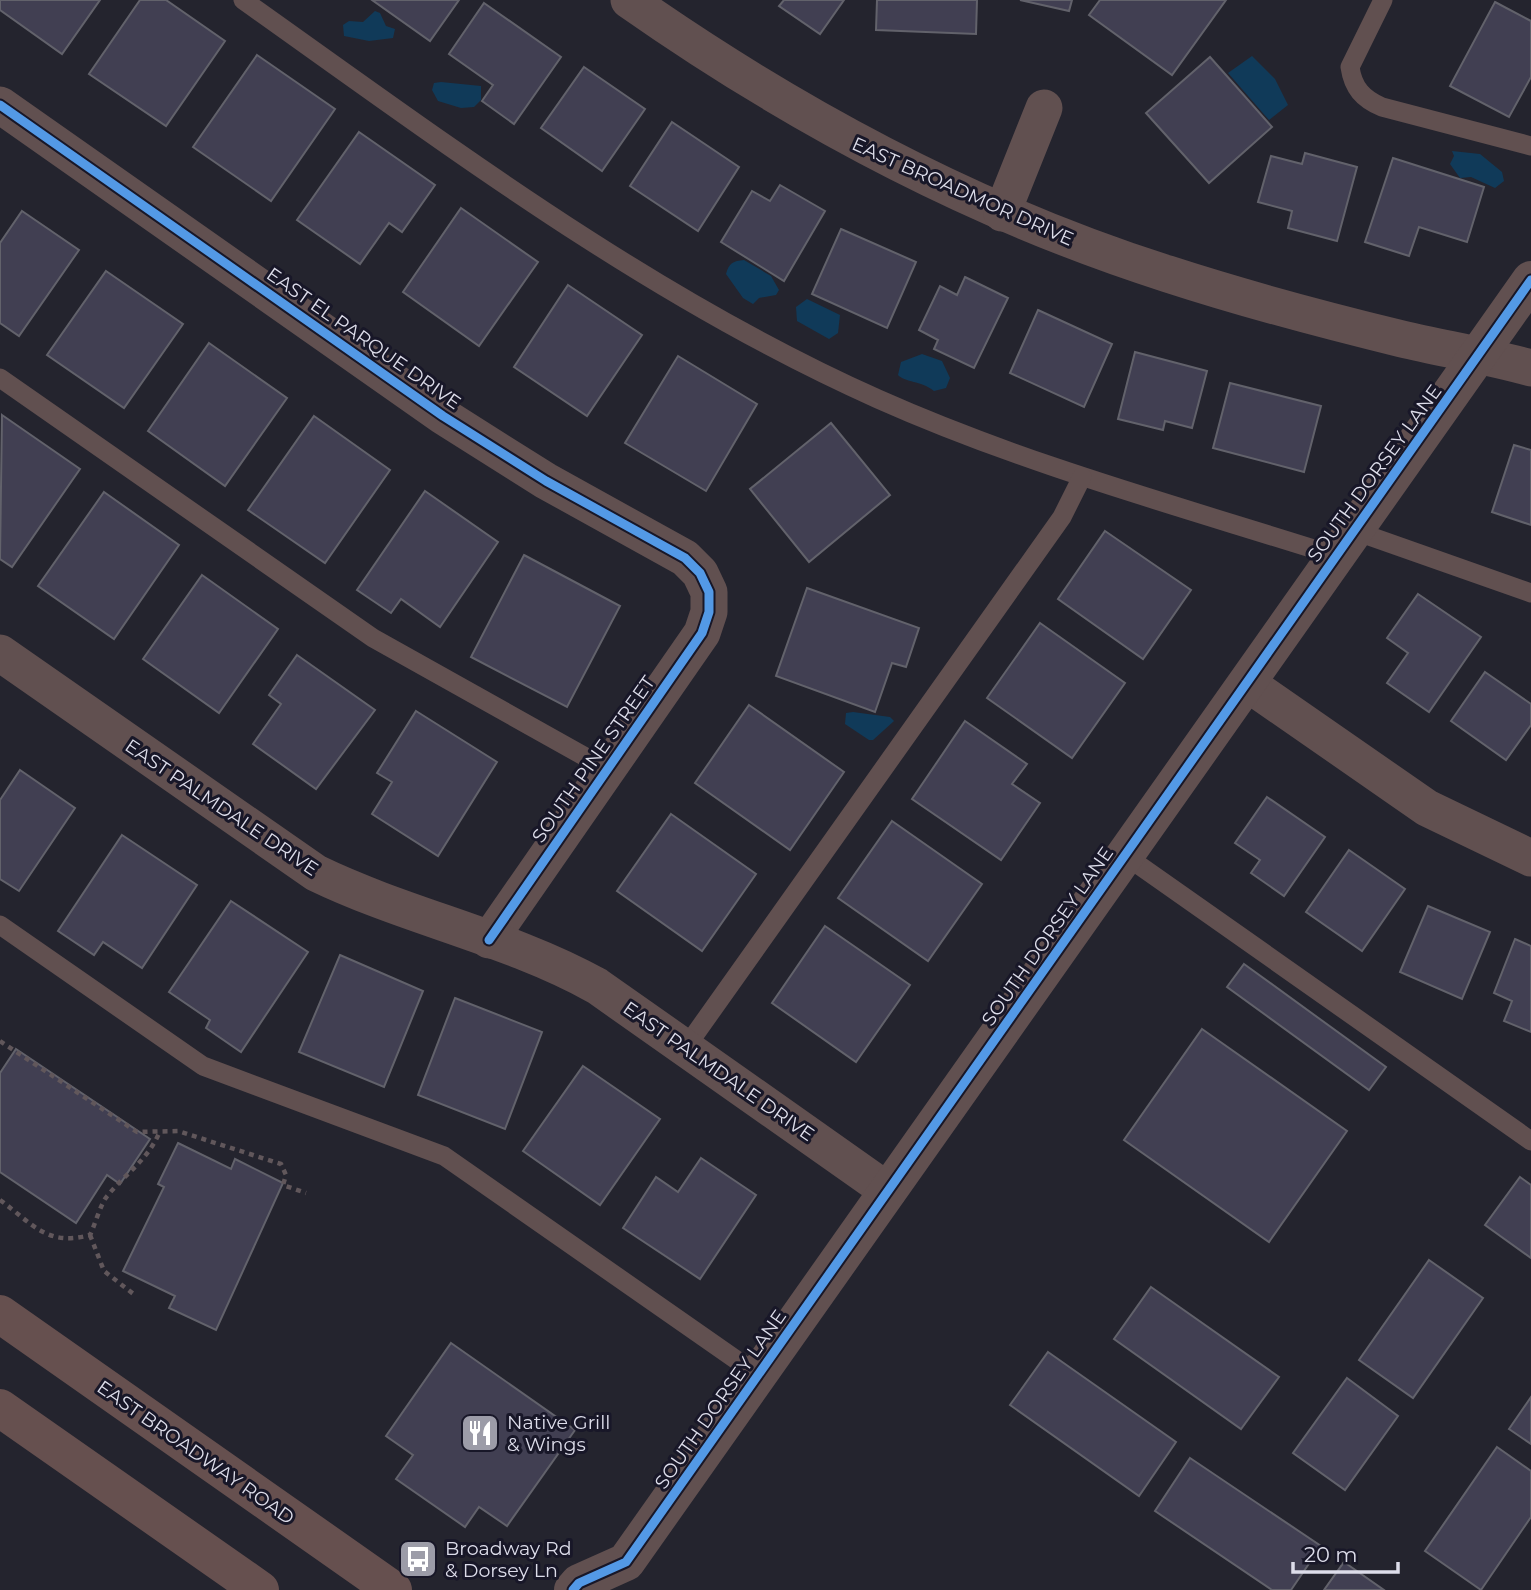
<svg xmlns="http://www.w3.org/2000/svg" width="1531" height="1590" font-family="Montserrat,sans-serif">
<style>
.water{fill:#103a59}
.building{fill:#413f52;stroke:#62626b;stroke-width:2}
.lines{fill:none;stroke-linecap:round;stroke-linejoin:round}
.path{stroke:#61575b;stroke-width:4.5;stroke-dasharray:5 5;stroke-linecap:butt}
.service{stroke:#615050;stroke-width:19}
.minor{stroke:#615050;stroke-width:37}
.tertiary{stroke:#615050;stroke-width:38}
.secondary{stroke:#66504f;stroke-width:38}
.cycleway-casing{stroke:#181728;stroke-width:13}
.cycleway{stroke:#5399e6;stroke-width:9}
.labels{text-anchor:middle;stroke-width:6;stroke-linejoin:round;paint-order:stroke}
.street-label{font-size:19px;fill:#ddddea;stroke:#181728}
.poi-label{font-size:19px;fill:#ddddea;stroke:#181728;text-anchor:start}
</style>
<rect width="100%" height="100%" fill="#24242e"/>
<g class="water">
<polygon points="375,11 380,13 386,26 395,29 393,38 369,41 344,36 343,25 349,21 363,22"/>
<polygon points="1252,56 1275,79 1288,105 1269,120 1228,73"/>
<polygon points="441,82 481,86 481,100 474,107 461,108 438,101 432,90 434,83"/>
<polygon points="1452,151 1480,154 1502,172 1504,181 1495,188 1471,177 1460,178 1450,164 1454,156"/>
<path d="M 744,260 L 771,276 L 779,290 L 776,295 L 759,298 L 753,304 L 743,298 L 726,274 C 729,263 733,261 744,260 Z"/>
<polygon points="807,299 840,315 838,333 829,339 797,321 796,307"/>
<path d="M 922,354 L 942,361 L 950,378 L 946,388 L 934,391 C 920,380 906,383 898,375 L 901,362 Z"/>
<polygon points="853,712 890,717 894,721 873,740 869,740 845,724 846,713"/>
</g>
<g class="building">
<polygon points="0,0 100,0 62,54 0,10"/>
<polygon points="140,0 166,0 225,41 166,126 89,74"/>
<polygon points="372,0 459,0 430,41"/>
<polygon points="784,0 844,0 820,34 779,6"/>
<polygon points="877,0 977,0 976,34 876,30"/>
<polygon points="1020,0 1072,0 1069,11"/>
<polygon points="1100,0 1226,0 1172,75 1089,15"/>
<polygon points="1495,2 1531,21 1531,77 1509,117 1450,86"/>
<polygon points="484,3 561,57 514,124 482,101 493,85 449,54"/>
<polygon points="257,55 335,109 271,201 193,147"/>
<polygon points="1210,57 1272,127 1209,183 1146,113"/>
<polygon points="584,67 645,109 602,171 541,128"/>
<polygon points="672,122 739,167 698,231 630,186"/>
<polygon points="359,132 435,185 402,232 389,223 360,264 297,220"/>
<polygon points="1305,153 1357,167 1337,241 1288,228 1292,211 1258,202 1271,156 1302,164"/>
<polygon points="1393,158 1484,187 1467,242 1419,227 1409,256 1365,242"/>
<polygon points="780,185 825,211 784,281 721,242 752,191 770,201"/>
<polygon points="461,208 538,262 479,346 403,292"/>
<polygon points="22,211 79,250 19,336 0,323 0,243"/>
<polygon points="841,229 916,262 887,328 812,294"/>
<polygon points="106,271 183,324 124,408 47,355"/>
<polygon points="965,277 1008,298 974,368 934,349 938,340 919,330 940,286 957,295"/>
<polygon points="568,285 642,335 587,416 514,367"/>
<polygon points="1038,310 1112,344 1084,407 1010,373"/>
<polygon points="209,343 287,398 225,486 148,431"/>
<polygon points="1135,352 1207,371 1192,428 1165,421 1163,430 1118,419"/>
<polygon points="678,356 757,404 706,491 625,443"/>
<polygon points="1230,383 1321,406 1304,472 1213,448"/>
<polygon points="2,415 80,469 12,567 0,559"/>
<polygon points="314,416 390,470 325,563 248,510"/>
<polygon points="831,423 890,495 809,562 750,489"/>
<polygon points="1514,445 1531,450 1531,525 1492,512"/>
<polygon points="425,491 498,542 440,627 401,599 391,613 357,590"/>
<polygon points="104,492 179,545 114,639 38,586"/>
<polygon points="1105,531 1191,590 1143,659 1058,599"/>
<polygon points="524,555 620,606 567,707 471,657"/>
<polygon points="202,575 278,629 219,713 143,659"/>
<polygon points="807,588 919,628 906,667 892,663 875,712 776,676"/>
<polygon points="1418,594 1481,637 1429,712 1387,683 1408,653 1387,638"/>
<polygon points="1040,623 1125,683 1072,758 987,698"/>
<polygon points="297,655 375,710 316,789 253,744 281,704 269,695"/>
<polygon points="1485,672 1531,704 1531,725 1506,760 1451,721"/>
<polygon points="749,705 844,772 790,850 695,783"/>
<polygon points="416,711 497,762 438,856 372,814 392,782 377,773"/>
<polygon points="965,721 1027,764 1012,784 1040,803 1001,860 912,799"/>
<polygon points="20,770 75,808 19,891 0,879 0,800"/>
<polygon points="1267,797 1325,837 1284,896 1251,873 1260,860 1235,843"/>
<polygon points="671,814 756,874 702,951 617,891"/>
<polygon points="892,821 982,884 928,961 838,898"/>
<polygon points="122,835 197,885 142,968 103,942 94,955 58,931"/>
<polygon points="1349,850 1405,889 1362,951 1306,912"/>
<polygon points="231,901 308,952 241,1052 206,1028 210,1020 169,992"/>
<polygon points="1428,906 1490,932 1462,999 1400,972"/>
<polygon points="825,926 910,985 856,1062 772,1003"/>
<polygon points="1515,939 1531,946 1531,1032 1504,1021 1512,1001 1494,993"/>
<polygon points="340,955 423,991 384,1087 299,1052"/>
<polygon points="1244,964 1386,1067 1369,1090 1227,987"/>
<polygon points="455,998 542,1032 505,1129 418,1095"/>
<polygon points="1202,1029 1347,1131 1269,1242 1124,1140"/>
<polygon points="16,1049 150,1139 120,1184 107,1175 76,1223 0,1172 0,1073"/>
<polygon points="583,1066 660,1119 600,1205 523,1151"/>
<polygon points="178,1143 231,1169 235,1159 283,1183 216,1330 169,1308 175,1296 123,1271 164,1187 158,1184"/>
<polygon points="701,1158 756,1195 700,1279 623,1228 656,1177 678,1192"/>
<polygon points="1520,1177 1531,1185 1531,1258 1485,1225"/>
<polygon points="1429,1260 1483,1298 1413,1398 1359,1360"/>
<polygon points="1151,1287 1279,1377 1241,1429 1114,1339"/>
<polygon points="451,1343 575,1430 507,1526 479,1507 465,1527 396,1479 413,1455 386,1436"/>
<polygon points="1048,1352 1176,1442 1139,1496 1010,1405"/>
<polygon points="1347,1378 1398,1416 1345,1490 1293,1453"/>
<polygon points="1531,1397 1531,1444 1509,1429"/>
<polygon points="1497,1447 1531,1471 1531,1517 1481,1590 1425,1551"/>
<polygon points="1190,1458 1321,1546 1291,1590 1272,1590 1155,1511"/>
<polygon points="411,1545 435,1562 427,1573 404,1556"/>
<polygon points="1344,1562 1384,1590 1324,1590"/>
</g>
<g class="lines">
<g class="path">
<polyline points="0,1041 137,1132 178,1131 281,1164 286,1175 283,1185 306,1193"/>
<path d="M 0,1200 C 33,1224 47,1247 90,1235 C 95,1225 101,1202 108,1195 C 127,1172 148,1160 160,1131"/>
<polyline points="90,1235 104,1271 136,1296"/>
</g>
<g class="service">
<path d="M 243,0 C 446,144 649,297 878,399 C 1026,465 1182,507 1336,556"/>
<path d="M 1383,0 L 1350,67 C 1353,88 1363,99 1382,107 L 1531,146"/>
<polyline points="0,378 373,638 607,769"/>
<polyline points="1355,531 1531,593"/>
<polyline points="1126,856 1531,1141"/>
<polyline points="0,925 203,1066 444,1156 758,1375"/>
<polyline points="686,1047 1062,517 1082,477"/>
</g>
<g class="minor">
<path d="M 629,0 C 796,117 973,212 1168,274 C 1245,299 1324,320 1402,339 C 1445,349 1488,356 1531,368"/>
<polyline points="0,105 443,416 546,481 685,558 700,573 709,592 709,612 702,633 489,940"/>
<polyline points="1002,213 1044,108"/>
<path d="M 0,653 L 316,873 C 407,917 509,937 597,986 L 888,1191"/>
<polyline points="1247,683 1427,808 1531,858"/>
</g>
<polyline class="tertiary" points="573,1590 579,1583 626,1562 1531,280"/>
<g class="secondary">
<polyline points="0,1314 393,1590"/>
<polyline points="0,1408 260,1590"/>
</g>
<defs>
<g id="cycleway">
<polyline points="0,105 443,416 546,481 685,558 700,573 709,592 709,612 702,633 489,940"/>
<polyline points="573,1590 579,1583 626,1562 1531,280"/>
</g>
</defs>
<use href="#cycleway" class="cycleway-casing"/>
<use href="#cycleway" class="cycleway"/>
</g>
<defs>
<symbol id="restaurant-square" viewBox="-11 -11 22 22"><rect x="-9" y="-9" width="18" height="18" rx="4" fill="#9c9ca8" stroke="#181728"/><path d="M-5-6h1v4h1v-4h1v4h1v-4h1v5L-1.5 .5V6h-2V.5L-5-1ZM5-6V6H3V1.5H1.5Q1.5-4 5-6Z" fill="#fff"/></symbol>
<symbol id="bus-square" viewBox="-11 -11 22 22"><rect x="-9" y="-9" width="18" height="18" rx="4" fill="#9c9ca8" stroke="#181728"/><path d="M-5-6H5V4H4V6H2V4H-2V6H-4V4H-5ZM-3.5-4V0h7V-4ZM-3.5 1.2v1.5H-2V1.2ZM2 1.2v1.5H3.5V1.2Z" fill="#fff"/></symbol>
</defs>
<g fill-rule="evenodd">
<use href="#restaurant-square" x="458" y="1411" width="44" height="44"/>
<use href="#bus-square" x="396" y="1537" width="44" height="44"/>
</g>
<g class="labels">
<g class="street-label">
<text transform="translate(963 191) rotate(24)" y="7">EAST BROADMOR DRIVE</text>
<text transform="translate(364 338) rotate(35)" y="7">EAST EL PARQUE DRIVE</text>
<text transform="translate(1374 473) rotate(-54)" y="7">SOUTH DORSEY LANE</text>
<text transform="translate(593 759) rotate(-55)" y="7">SOUTH PINE STREET</text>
<text transform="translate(222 807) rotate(34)" y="7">EAST PALMDALE DRIVE</text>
<text transform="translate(1047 936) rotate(-55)" y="7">SOUTH DORSEY LANE</text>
<text transform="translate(719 1071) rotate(35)" y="7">EAST PALMDALE DRIVE</text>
<text transform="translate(720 1399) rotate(-55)" y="7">SOUTH DORSEY LANE</text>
<text transform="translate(196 1452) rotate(35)" y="7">EAST BROADWAY ROAD</text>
</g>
<g class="poi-label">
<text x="507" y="1429">Native Grill<tspan x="507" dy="22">&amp; Wings</tspan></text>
<text x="445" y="1555">Broadway Rd<tspan x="445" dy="22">&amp; Dorsey Ln</tspan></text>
</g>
</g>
<path d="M1293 1562v10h105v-10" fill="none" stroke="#ddddea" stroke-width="3.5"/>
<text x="1304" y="1562" font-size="21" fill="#ddddea" stroke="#181728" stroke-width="5" paint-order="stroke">20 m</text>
</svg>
